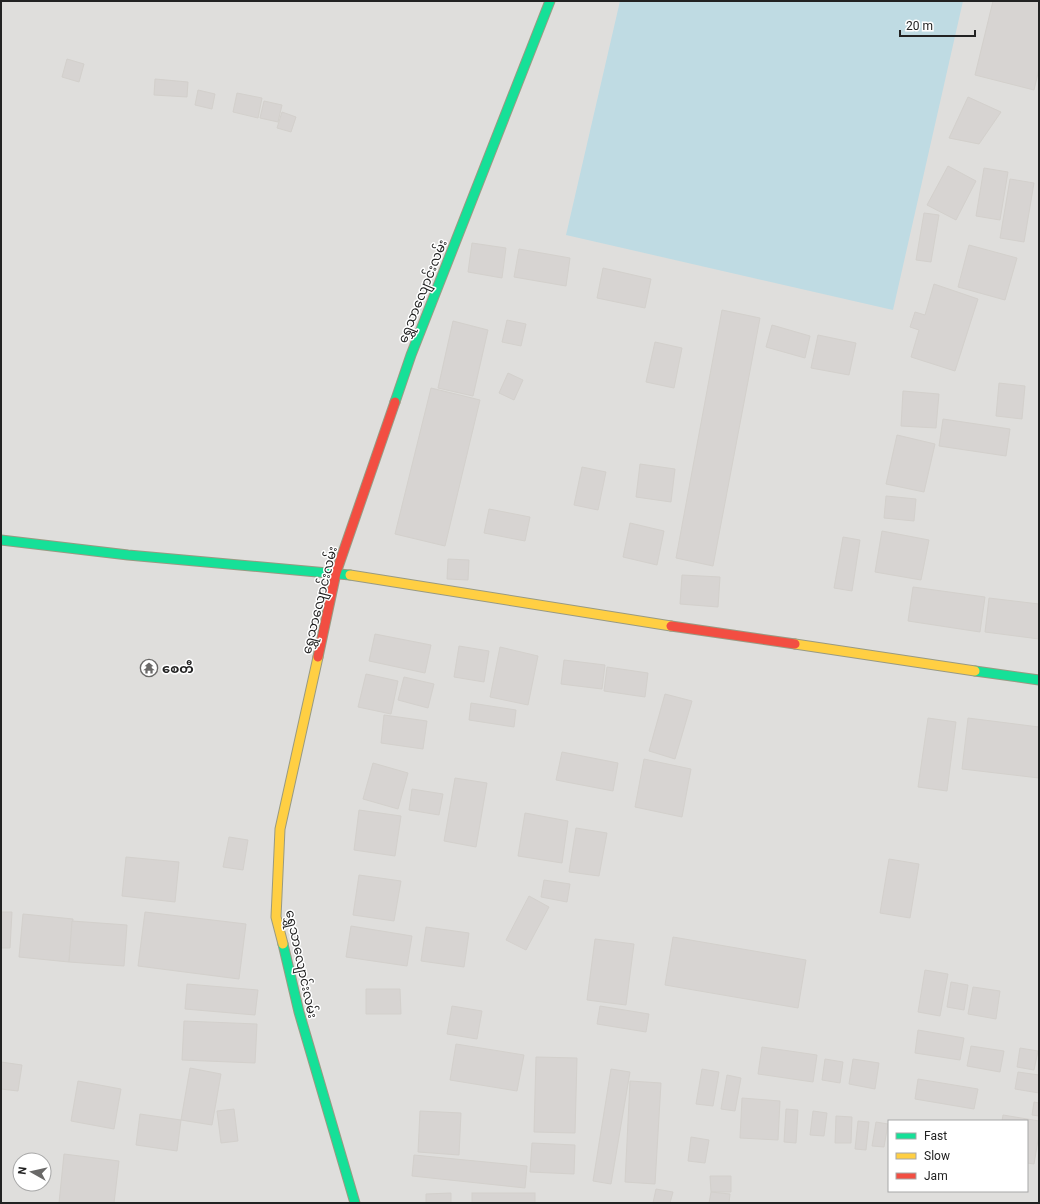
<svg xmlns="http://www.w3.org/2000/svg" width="1040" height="1204" font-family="Roboto,'Noto Sans Myanmar',sans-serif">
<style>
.residential{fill:#dfdedc;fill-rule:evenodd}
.water{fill:#bfdbe3}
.building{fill:#d7d4d2;stroke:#d3d0cc}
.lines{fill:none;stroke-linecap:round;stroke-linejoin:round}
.fast-casing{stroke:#999a82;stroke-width:11}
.slow-casing{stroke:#999a82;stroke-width:11}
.jam-casing{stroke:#999a82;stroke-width:11}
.fast{stroke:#16e098;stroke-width:9}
.slow{stroke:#ffcf43;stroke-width:9}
.jam{stroke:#f24e42;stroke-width:9}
.labels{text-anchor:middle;stroke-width:3;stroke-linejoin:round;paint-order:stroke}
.street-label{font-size:13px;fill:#222;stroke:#fff}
.poi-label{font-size:13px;font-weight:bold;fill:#222;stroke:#fff;text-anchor:start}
</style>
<rect width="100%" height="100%" fill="#f0eeeb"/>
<path class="residential" d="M 1,1 L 1039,1 L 1039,1203 L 1,1203 ZM 889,1121 L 1027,1121 L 1027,1191 L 889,1191 ZM 20,1160 L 44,1160 L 44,1184 L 20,1184 Z"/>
<polygon class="water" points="620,1 963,1 893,310 566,235"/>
<g class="building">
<polygon points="993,1 1039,1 1039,69 1034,90 975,75"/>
<polygon points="67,59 84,64 79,82 62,77"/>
<polygon points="155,79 188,82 187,97 154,95"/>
<polygon points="198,90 215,94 212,109 195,105"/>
<polygon points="237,93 262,98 258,118 233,112"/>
<polygon points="968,97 1001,112 979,144 949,138"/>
<polygon points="264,101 282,105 278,122 260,118"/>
<polygon points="282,112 296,117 291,132 277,128"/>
<polygon points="948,166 976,181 956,220 927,205"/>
<polygon points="984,168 1008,172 1000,220 976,216"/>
<polygon points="1010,179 1034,183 1024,242 1000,238"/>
<polygon points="924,213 939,215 931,262 916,260"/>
<polygon points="472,243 506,248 502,278 468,272"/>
<polygon points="969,245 1017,258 1005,300 958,287"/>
<polygon points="519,249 570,258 566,286 514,277"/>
<polygon points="603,268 651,279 645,308 597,298"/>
<polygon points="934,284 978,299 955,371 911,357 919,330 910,327 915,312 925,315"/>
<polygon points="722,310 760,318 713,566 676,558"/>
<polygon points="507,320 526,324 521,346 502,342"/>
<polygon points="453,321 488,330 473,396 438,388"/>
<polygon points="772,325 810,336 805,358 766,347"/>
<polygon points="818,335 856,343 849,375 811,368"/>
<polygon points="655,342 682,348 674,388 646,382"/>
<polygon points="508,373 523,380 514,400 499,393"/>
<polygon points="999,383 1025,386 1022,419 996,416"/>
<polygon points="431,388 480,400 445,546 395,534"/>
<polygon points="903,391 939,394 936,428 901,426"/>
<polygon points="943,419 1010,429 1006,456 939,446"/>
<polygon points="897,435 935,444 924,492 886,484"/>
<polygon points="640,464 675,469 671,502 636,497"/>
<polygon points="582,467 606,472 598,510 574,505"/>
<polygon points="886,496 916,499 914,521 884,518"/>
<polygon points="489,509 530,517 525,541 484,533"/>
<polygon points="630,523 664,531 657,565 623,557"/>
<polygon points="882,531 929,540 921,580 875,572"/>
<polygon points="843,537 860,540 852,591 834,588"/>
<polygon points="448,559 469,560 468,580 447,579"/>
<polygon points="682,575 720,577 718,607 680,604"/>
<polygon points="913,587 985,597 980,632 908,621"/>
<polygon points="989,598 1039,604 1039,639 985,632"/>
<polygon points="375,634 431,645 425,673 369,661"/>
<polygon points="459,646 489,651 484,682 454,677"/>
<polygon points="500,647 538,656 528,705 490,697"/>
<polygon points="564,660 605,665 602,689 561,684"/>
<polygon points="607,667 648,673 645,697 604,691"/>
<polygon points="366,674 398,681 391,714 358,707"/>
<polygon points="404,677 434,684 428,708 398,700"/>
<polygon points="665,694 692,701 675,759 649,751"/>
<polygon points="471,703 516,710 514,727 469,720"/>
<polygon points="384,715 427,721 423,749 381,743"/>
<polygon points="928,718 956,722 947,791 918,787"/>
<polygon points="968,718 1039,727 1039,778 962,769"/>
<polygon points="562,752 618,763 613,791 556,780"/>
<polygon points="644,759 691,769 682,817 635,807"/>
<polygon points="373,763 408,773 398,809 363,799"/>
<polygon points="455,778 487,783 476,847 444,841"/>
<polygon points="412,789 443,794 439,815 409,810"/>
<polygon points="359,810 401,816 395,856 354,850"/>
<polygon points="525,813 568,821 562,863 518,856"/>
<polygon points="576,828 607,833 599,876 569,872"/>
<polygon points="229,837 248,840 243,870 223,867"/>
<polygon points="126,857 179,862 175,902 122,896"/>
<polygon points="889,859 919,864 910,918 880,913"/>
<polygon points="359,875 401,881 394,921 353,915"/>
<polygon points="544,880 570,884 567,902 541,897"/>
<polygon points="529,896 549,907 526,950 506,940"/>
<polygon points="1,912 12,912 10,948 1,948"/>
<polygon points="145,912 246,924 239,979 138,966"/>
<polygon points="23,914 73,919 69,962 19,957"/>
<polygon points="72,921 127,925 124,966 69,962"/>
<polygon points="351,926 412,936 407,966 346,957"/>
<polygon points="426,927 469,933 464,967 421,961"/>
<polygon points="673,937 806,960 798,1008 665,985"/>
<polygon points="595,939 634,944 626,1005 587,1000"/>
<polygon points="925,970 948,974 940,1016 918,1012"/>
<polygon points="951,982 968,985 964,1010 947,1007"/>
<polygon points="187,984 258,990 255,1015 185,1009"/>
<polygon points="973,987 1000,991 996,1019 968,1014"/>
<polygon points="366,989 400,989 401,1014 366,1014"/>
<polygon points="452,1006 482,1011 477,1039 447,1034"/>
<polygon points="600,1006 649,1014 646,1032 597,1024"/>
<polygon points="184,1021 257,1024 255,1063 182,1060"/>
<polygon points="918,1030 964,1038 960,1060 915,1053"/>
<polygon points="456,1044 524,1055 517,1091 450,1080"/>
<polygon points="971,1046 1004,1051 1000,1072 967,1066"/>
<polygon points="762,1047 817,1055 813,1082 758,1074"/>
<polygon points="1020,1048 1038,1051 1034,1070 1017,1067"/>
<polygon points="536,1057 577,1058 575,1133 534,1132"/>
<polygon points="825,1059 843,1062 840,1083 822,1080"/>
<polygon points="853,1059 879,1063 875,1089 849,1084"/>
<polygon points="1,1062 22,1065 18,1091 1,1089"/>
<polygon points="190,1068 221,1074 212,1125 181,1120"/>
<polygon points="611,1069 630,1072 611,1184 593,1181"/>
<polygon points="702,1069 719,1072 713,1106 696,1104"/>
<polygon points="1018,1072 1039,1075 1039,1093 1015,1089"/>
<polygon points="727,1075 741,1078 735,1111 721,1109"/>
<polygon points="918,1079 978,1089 974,1109 915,1099"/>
<polygon points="78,1081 121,1089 114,1129 71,1121"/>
<polygon points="630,1081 661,1083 655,1184 625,1182"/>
<polygon points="742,1098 780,1101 778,1140 740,1138"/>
<polygon points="1034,1102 1039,1103 1039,1116 1032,1115"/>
<polygon points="234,1109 238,1141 221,1143 217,1111"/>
<polygon points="786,1109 798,1110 796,1143 784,1142"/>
<polygon points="420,1111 461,1113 459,1155 418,1152"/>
<polygon points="813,1111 827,1113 824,1136 810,1135"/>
<polygon points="140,1114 181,1120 177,1151 136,1145"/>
<polygon points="1003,1115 1039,1121 1039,1134 1034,1164 1027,1163 1027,1121 1002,1121"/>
<polygon points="836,1116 852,1117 851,1143 835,1143"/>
<polygon points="858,1121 869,1122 866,1150 855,1149"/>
<polygon points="876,1122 888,1124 884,1147 872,1146"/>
<polygon points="691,1137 709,1140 705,1163 688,1161"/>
<polygon points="532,1143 575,1145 574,1174 530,1172"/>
<polygon points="64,1154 119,1161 114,1203 59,1203"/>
<polygon points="414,1155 527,1166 525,1188 412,1176"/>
<polygon points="710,1176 731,1176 731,1192 711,1192"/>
<polygon points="656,1189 673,1192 670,1203 653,1203"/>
<polygon points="711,1192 730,1194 729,1203 709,1203"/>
<polygon points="451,1193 451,1203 426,1203 426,1194"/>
<rect x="472" y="1193" width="63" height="10"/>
</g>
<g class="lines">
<defs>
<g id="fast">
<polyline points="395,402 411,355 550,1"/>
<polyline points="1,540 128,555 350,575"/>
<polyline points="975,671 1039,680"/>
<polyline points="283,944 299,1012 355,1203"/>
</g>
<g id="slow">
<polyline points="350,575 671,626"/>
<polyline points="795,644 975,671"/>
<polyline points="283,944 276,917 280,829 318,657"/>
</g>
<g id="jam">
<polyline points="671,626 795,644"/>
<polyline points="318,657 336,573 395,402"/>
</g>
</defs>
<use href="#fast" class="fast-casing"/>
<use href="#slow" class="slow-casing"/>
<use href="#jam" class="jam-casing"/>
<use href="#fast" class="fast"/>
<use href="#slow" class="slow"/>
<use href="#jam" class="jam"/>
</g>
<defs>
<symbol id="temple-ring" viewBox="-11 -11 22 22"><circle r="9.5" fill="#fff" stroke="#6a6968" stroke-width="1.5"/><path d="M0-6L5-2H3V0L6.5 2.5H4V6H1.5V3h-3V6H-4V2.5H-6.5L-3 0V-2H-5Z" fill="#6a6968"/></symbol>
</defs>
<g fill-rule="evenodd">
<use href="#temple-ring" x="139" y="658" width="20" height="20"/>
</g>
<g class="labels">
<g class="street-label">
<text transform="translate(422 291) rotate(-68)" y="5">ရွှေသာလျောင်းလမ်း</text>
<text transform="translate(319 600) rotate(-76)" y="5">ရွှေသာလျောင်းလမ်း</text>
<text transform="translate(302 964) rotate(78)" y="5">ရွှေသာလျောင်းလမ်း</text>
</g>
<g class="poi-label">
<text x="162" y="673">စေတီ</text>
</g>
</g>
<rect width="1040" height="1204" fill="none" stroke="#222222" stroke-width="4"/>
<rect x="888" y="1120" width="140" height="72" fill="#ffffff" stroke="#a7a7a7"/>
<rect x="896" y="1133" width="20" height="6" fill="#16e098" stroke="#a7a7a7"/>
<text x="924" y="1140" font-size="12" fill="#222222">Fast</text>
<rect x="896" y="1153" width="20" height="6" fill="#ffcf43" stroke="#a7a7a7"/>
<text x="924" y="1160" font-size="12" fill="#222222">Slow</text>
<rect x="896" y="1173" width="20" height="6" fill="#f24e42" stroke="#a7a7a7"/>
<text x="924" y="1180" font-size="12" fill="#222222">Jam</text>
<g transform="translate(32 1172) rotate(278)"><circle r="19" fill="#ffffff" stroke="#a7a7a7"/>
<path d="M0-3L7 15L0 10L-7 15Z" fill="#6a6968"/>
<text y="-6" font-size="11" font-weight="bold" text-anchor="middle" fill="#222222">N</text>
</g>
<path d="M900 30v6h75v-6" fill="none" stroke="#222222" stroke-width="2"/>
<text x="906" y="30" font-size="12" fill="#222222" stroke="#ffffff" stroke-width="3" paint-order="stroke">20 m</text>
</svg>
